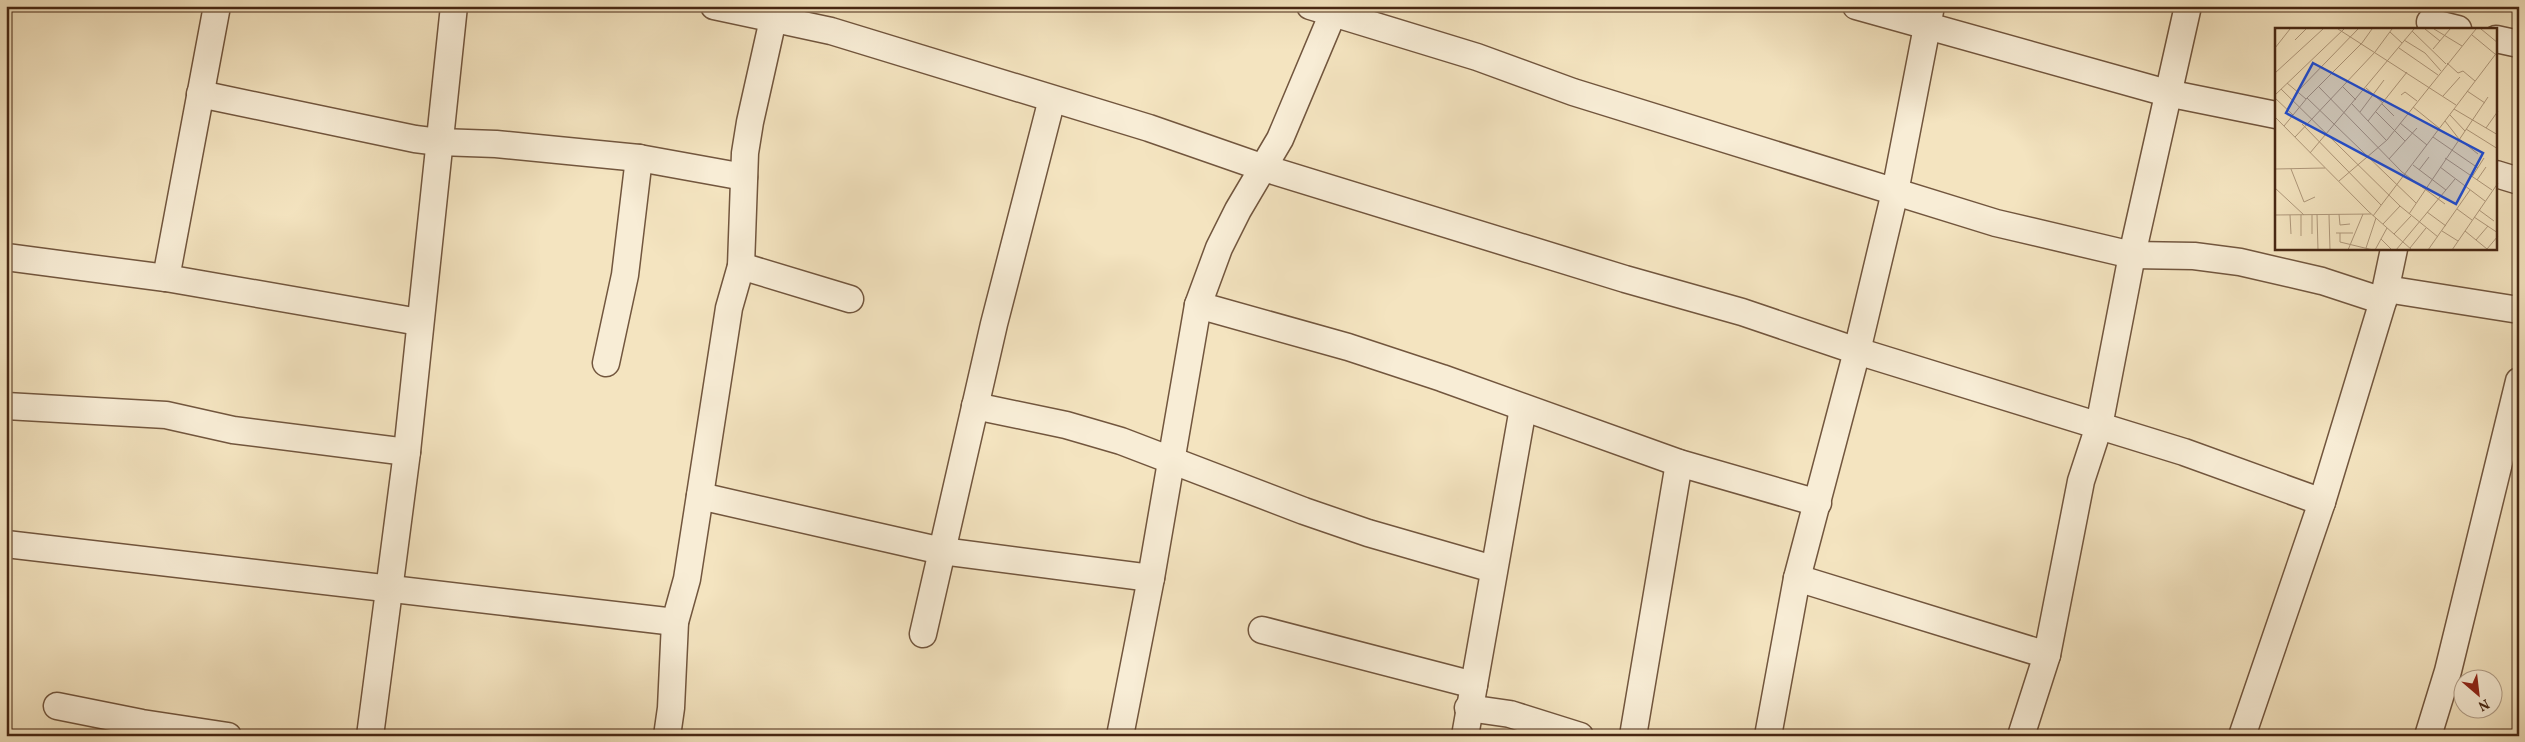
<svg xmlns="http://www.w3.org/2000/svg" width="2525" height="742" font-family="Vollkorn,serif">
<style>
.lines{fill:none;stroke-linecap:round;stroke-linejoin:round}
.minor-casing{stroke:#72563e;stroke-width:29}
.minor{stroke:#f8edd6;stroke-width:26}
.inset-road{fill:none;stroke:#af987b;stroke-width:1}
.view{fill:#1d4ed8;fill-opacity:0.15;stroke:#1d4ed8;stroke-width:2.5}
.inset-edge{fill:none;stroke:#472713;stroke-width:2.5}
</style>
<rect width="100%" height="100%" fill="#f4e4c0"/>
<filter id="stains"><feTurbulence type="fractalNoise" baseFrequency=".004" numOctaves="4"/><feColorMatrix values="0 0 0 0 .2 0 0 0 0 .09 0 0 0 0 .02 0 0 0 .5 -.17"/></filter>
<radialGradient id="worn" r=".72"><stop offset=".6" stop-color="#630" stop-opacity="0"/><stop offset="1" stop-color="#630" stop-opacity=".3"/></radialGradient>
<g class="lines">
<defs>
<g id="minor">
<polyline points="714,6 831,31 1149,128 1264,168 1625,279 1742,312 1857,351 2184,452 2322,502"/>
<polyline points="1310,6 1477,57 1573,92 1996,223 2132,255 2194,256 2240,262 2322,281 2383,301"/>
<polyline points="1856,6 2167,93 2276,115"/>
<polyline points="2430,22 2458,29"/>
<polyline points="2496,39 2519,44"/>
<polyline points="200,94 415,139 439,142 496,144 639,158 744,177"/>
<polyline points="2496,174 2519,181"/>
<polyline points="6,257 166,278 419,322"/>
<polyline points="741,266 850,299"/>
<polyline points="166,278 217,6"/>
<polyline points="2386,289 2519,310"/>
<polyline points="1198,305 1348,347 1442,378 1679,463 1818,503"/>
<polyline points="606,363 625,275 639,158"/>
<polyline points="6,406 166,415 233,430 407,452"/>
<polyline points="975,406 1066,425 1121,441 1304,511 1368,533 1493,569"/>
<polyline points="700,496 942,551 1151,578"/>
<polyline points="6,544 675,622"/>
<polyline points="1797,578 2047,655"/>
<polyline points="1262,630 1474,685"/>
<polyline points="923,634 994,324 1052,99"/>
<polyline points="57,706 142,723 228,736"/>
<polyline points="1468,708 1510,714 1580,736"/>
<polyline points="370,736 407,452 454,6"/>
<polyline points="667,736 671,708 675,622 687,579 729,308 741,266 745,153 750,122 776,6"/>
<polyline points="1120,736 1151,578 1198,305 1219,248 1238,210 1280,139 1336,6"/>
<polyline points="1465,736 1523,408"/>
<polyline points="1633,736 1679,463"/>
<polyline points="1768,736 1797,578 1857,351 1895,192 1931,6"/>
<polyline points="2021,736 2047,655 2081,481 2099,426 2132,255 2188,6"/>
<polyline points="2242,736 2322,502 2383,301 2394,249"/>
<polyline points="2428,736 2448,671 2519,381"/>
</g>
</defs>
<use href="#minor" class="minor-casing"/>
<use href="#minor" class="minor"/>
</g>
<g transform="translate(2275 28)">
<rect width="222" height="222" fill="#f4e4c0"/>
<path class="inset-road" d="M 63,1 L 181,77M 150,1 L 165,13M 159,1 L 187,18M 206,1 L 223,15M 137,3 L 171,36M 115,4 L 127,15M 197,7 L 220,26M 20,12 L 31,1M 129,12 L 150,25 L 166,43M 0,20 L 15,1M 124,20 L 163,47M 158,21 L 175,1M 223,23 L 179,81 L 223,107M 172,35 L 183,45 L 188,43 L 200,53M 0,45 L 48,1M 12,55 L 31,71M 43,58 L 127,144 L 170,176M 67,58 L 81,72M 91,60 L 108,75M 6,61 L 125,178 L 163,209M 192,63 L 210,75M 22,64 L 83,1M 0,67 L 69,1M 126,67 L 130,64 L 142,73M 168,68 L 185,49M 0,70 L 18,87M 32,70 L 141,175M 77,76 L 111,112M 107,76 L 119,88M 138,79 L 164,100M 85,84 L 109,52M 101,84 L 130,113M 175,87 L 190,103M 0,89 L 93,183 L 137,222M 93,93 L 132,44M 170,93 L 184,111 L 203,126M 125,95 L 152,117M 27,96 L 106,177M 9,98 L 32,70 L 87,15 L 97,1M 211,100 L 223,83M 191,101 L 223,121M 20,109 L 100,24 L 117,1M 158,109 L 203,140M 35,125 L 139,1M 170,130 L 217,162M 114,131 L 142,100M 138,137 L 171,162M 165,139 L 210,173M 0,141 L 50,140M 16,141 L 29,174 L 40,169M 144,142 L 154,129M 197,149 L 209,130M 202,152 L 211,139M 64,153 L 112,112 L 201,1M 0,160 L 29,187M 182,181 L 197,192M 204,182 L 219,193M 152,184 L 171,198M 42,186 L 43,222M 64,186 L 65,197 L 75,196M 134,186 L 213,69M 0,187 L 96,186M 15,187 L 16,206M 26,187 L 26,208M 37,187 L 37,206M 54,187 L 55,222M 98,188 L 179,81M 199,189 L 223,205M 108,196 L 125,178M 167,203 L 183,213M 190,203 L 212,221M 61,205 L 78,205M 65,205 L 65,214 L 98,222M 119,206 L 136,188M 106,211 L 117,222M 201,212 L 213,198M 91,220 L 101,190M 135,220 L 151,200M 212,221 L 223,208M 73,222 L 88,186M 100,222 L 112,200M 121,222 L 180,151M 153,222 L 195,162M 177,222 L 223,155"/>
<path class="view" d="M 38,35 L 208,125 L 181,176 L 11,85 Z"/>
<rect width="222" height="222" class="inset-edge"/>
</g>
<rect width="2525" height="742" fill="none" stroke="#f4e4c0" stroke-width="25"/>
<rect x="8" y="8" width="2510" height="727" fill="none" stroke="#472713" stroke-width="2.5"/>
<rect x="12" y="12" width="2500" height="717" fill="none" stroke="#472713"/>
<g transform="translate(2478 694) rotate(152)"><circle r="24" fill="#f8edd6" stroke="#b19e88"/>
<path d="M0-4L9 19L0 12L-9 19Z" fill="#8f2418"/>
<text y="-8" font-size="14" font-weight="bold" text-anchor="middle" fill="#472713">N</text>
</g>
<rect width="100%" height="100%" filter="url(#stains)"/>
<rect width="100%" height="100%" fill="url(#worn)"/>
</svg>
